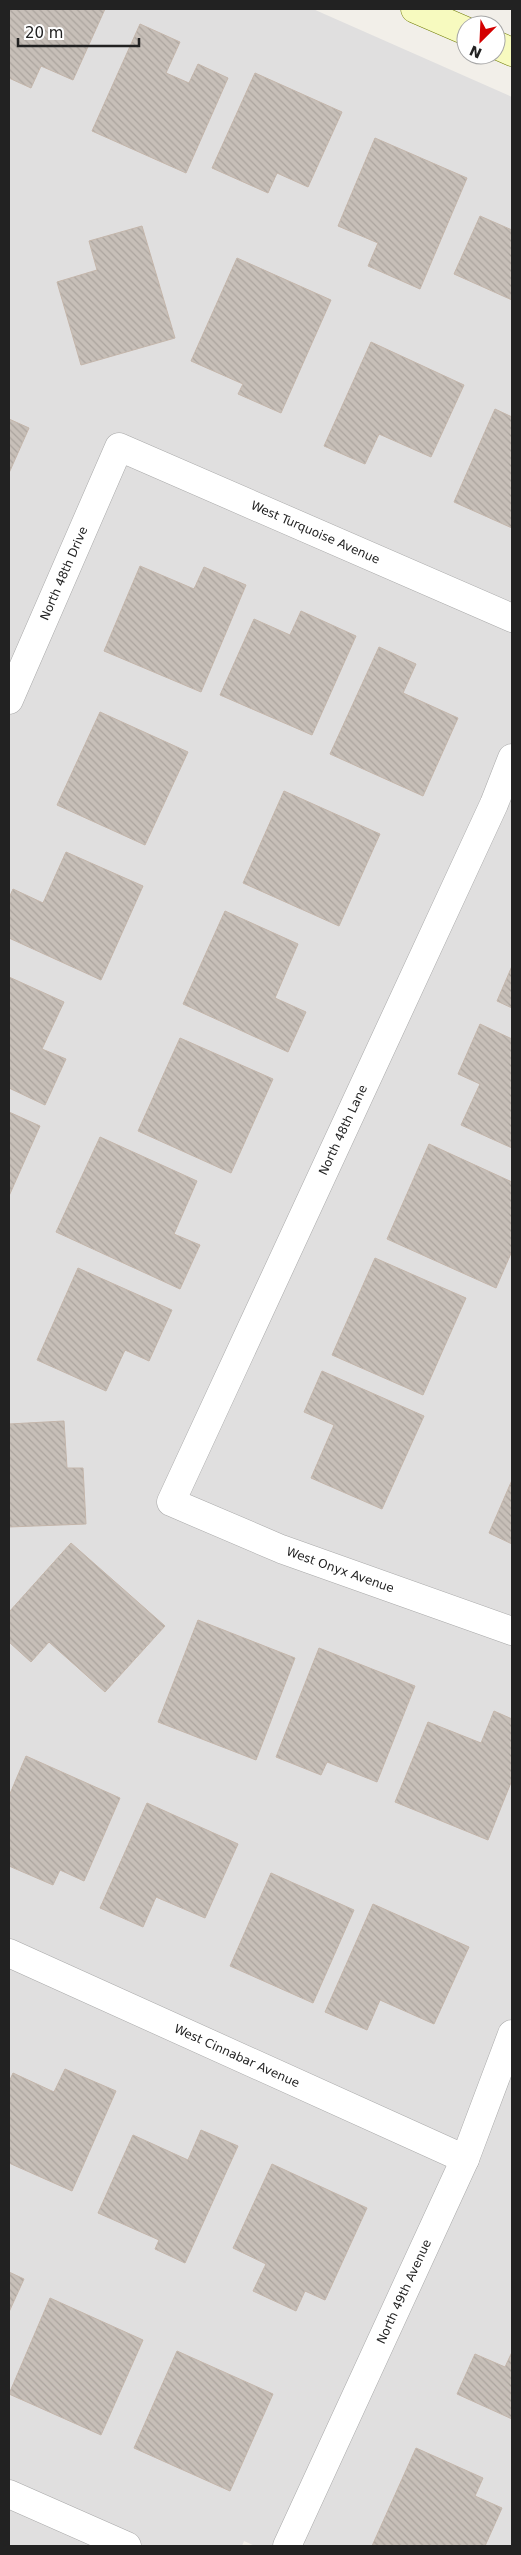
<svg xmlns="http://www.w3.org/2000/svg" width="521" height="2555" font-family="'DejaVu Sans',sans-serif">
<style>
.residential{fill:#e0dfdf}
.building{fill:url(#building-back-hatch);stroke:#c4b6ab}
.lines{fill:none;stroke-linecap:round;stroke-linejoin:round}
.street-casing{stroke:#a9a9a9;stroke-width:29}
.secondary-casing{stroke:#707d05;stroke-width:29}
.street{stroke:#fff;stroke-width:28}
.secondary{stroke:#f7fabf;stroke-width:28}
.labels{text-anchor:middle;stroke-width:4;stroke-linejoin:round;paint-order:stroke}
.street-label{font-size:12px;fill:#222;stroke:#fff}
</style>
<defs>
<pattern id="building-back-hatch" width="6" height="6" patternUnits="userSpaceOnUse" patternTransform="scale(1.25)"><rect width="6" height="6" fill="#c7bfb8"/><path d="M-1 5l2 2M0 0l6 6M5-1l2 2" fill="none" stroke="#aba49e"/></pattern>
</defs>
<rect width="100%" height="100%" fill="#f2efe9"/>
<polygon class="residential" points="9,9 313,9 512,97 512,2546 255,2546 244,2541 242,2546 9,2546"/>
<g class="building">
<polygon points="9,9 105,9 73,80 41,66 31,88 9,78"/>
<polygon points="140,24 180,42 166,73 189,83 198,64 228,78 186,173 92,131"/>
<polygon points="255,73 342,112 308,187 277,173 268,193 212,168"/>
<polygon points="375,138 467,178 420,289 368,266 378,243 338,226"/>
<polygon points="480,216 512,230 512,300 454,274"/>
<polygon points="142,226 175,338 81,365 57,282 97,270 89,241"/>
<polygon points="237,258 331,300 281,413 238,394 243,384 191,361"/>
<polygon points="371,342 464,385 431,457 379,434 365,464 324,446"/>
<polygon points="495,409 512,417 512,528 454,502"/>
<polygon points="9,419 29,428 9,473"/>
<polygon points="140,566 194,589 204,567 246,585 201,692 104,651"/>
<polygon points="301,611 356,636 312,735 220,695 254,619 290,635"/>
<polygon points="379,647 416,664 403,693 458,718 423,796 330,754"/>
<polygon points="100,712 188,752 145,845 57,805"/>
<polygon points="284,791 380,834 339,926 243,883"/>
<polygon points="66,852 143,886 101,980 9,938 9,898 13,889 43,903"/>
<polygon points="225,911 298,944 275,998 306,1012 288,1052 183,1004"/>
<polygon points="512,966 512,1008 497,1001"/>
<polygon points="9,977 64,1002 42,1049 66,1059 45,1105 9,1088"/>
<polygon points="480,1024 512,1039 512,1148 461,1125 480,1084 458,1074"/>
<polygon points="180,1038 273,1079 231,1173 138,1131"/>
<polygon points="9,1112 40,1126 9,1196"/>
<polygon points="100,1137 197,1181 174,1234 200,1245 180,1289 56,1232"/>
<polygon points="429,1144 512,1182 512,1251 496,1288 387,1239"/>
<polygon points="375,1258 466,1298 423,1395 332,1355"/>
<polygon points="78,1268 172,1310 149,1361 125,1350 106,1391 37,1360"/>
<polygon points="322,1371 424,1416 382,1509 311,1478 334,1425 304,1412"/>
<polygon points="64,1421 67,1468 83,1468 86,1524 9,1527 9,1424"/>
<polygon points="512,1480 512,1544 489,1533"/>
<polygon points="71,1543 165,1626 105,1692 49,1642 31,1662 9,1642 9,1612"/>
<polygon points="198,1620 295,1658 256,1760 158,1722"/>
<polygon points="319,1648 415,1686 377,1782 327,1762 321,1775 276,1757"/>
<polygon points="494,1711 512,1719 512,1780 488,1840 395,1802 428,1722 481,1743"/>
<polygon points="26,1756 120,1798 84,1881 60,1870 53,1885 9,1866 9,1796"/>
<polygon points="147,1803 238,1844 205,1918 156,1897 143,1927 100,1908"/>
<polygon points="271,1873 354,1910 313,2003 230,1966"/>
<polygon points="373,1904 469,1947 434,2024 380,2000 367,2030 325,2012"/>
<polygon points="65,2069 116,2091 72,2191 9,2163 9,2082 13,2073 54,2092"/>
<polygon points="201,2130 238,2146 185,2263 155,2249 159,2240 98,2213 133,2135 188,2160"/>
<polygon points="272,2164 367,2208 325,2300 305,2291 296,2311 253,2291 266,2264 233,2248"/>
<polygon points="9,2272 24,2279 9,2312"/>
<polygon points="50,2298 143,2340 101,2435 9,2394"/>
<polygon points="177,2351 273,2394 230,2491 134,2448"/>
<polygon points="512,2352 512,2419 457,2394 475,2354 505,2367"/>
<polygon points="416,2448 483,2478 475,2496 502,2508 485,2546 372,2546"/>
</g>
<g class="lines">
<defs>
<g id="street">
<path id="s1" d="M 9,700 L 119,447 L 512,618"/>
<path id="s2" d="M 512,758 L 494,804 L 171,1502 L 281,1549 L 512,1631"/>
<path id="s3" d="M 9,1953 L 465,2159"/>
<polyline points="9,2494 127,2546"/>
<path id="s4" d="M 287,2546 L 465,2159 L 512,2034"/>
</g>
<g id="secondary">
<polyline points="415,9 466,31"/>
<polyline points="496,45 512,52"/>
</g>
</defs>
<use href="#street" class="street-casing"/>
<use href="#secondary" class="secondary-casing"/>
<use href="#street" class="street"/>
<use href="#secondary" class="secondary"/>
</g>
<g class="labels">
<g class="street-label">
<text dy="4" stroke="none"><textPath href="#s1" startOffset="490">West Turquoise Avenue</textPath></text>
<text dy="4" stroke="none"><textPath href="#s1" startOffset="138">North 48th Drive</textPath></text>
<text transform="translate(343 1130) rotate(-65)" y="4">North 48th Lane</text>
<text dy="4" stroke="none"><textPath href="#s2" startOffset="1001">West Onyx Avenue</textPath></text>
<text dy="4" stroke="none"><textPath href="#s3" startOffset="250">West Cinnabar Avenue</textPath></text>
<text dy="4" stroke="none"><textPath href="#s4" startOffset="280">North 49th Avenue</textPath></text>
</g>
</g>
<rect width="521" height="2555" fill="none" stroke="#222222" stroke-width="20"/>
<g transform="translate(481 40) rotate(204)"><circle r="24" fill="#ffffff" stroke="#a7a7a7"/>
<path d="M0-4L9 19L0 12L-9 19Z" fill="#d40000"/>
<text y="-8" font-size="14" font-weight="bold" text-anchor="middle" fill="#222222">N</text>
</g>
<path d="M18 38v8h121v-8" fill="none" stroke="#222222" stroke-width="2.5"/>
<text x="25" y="38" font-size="15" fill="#222222" stroke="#ffffff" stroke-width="4" paint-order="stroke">20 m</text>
</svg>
